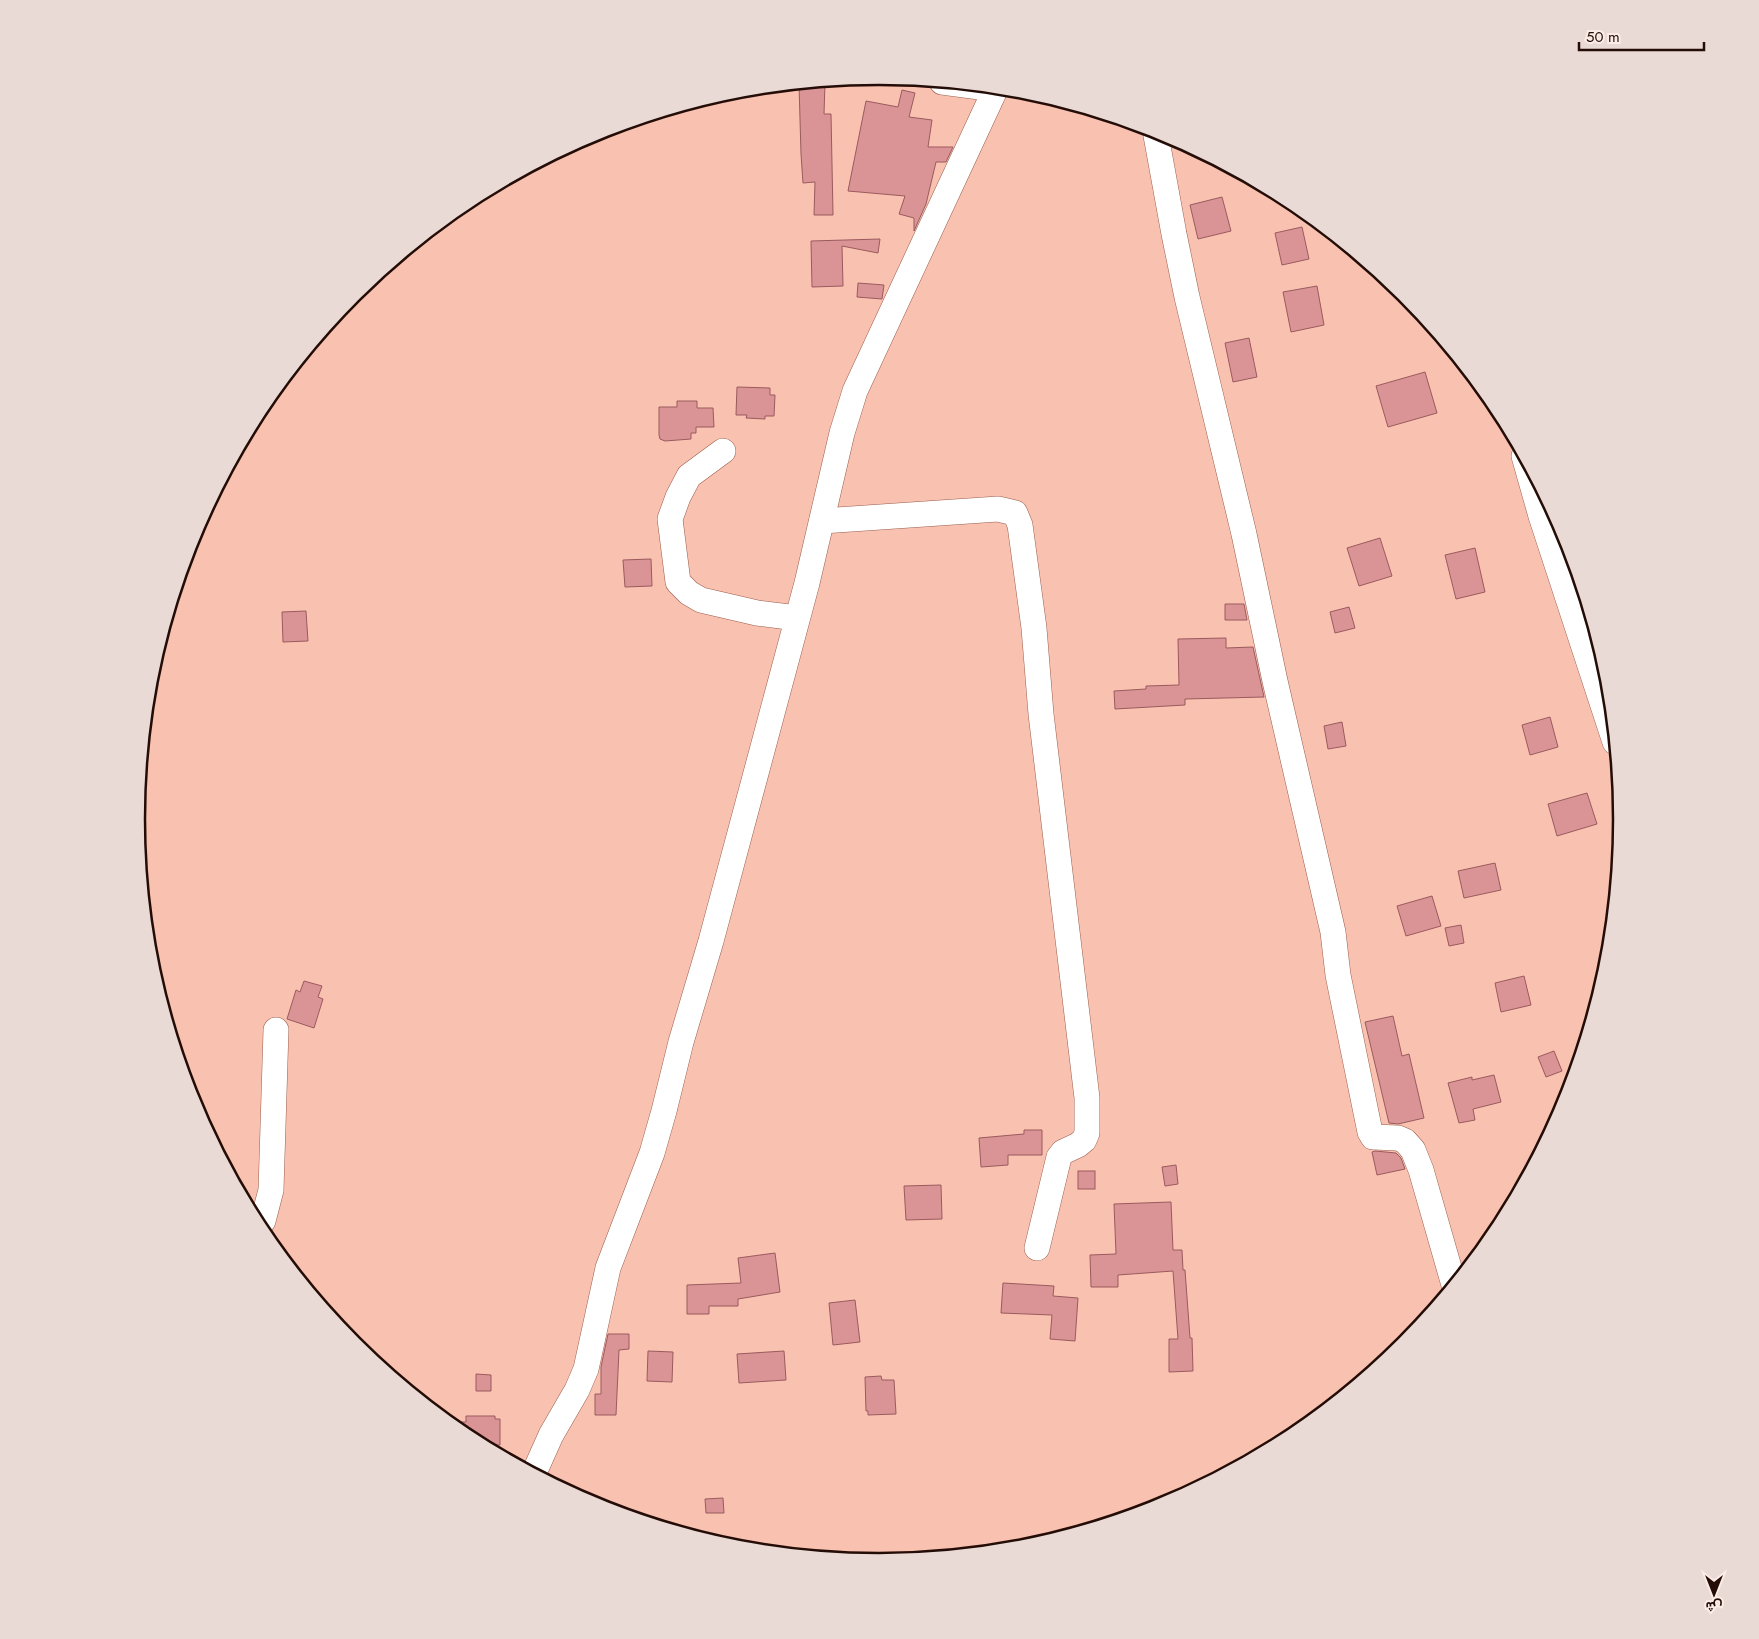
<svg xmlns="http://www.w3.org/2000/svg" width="1759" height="1639" font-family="Jost,Vazirmatn,sans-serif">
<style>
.building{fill:#da9496;stroke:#9b5a5d}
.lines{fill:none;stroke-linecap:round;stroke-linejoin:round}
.minor-casing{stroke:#9b5e4c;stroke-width:26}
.minor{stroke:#fff;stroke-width:25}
.rim{fill:none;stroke:#250d07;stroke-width:2.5}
</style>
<rect width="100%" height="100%" fill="#f8c1b0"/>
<g class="building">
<polygon points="825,82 824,114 831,114 833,215 814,215 815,182 803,183 801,154 799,84"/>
<polygon points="902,90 915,93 909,117 932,120 928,147 953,147 946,162 936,162 926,204 914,231 914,218 899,214 905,196 848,191 866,101 898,107"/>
<polygon points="1222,197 1231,231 1198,239 1190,205"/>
<polygon points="1302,227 1309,259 1282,265 1275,233"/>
<polygon points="880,239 878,253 842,246 843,286 812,287 811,241"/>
<polygon points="858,283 884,285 882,299 857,297"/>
<polygon points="1317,286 1324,325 1291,332 1283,292"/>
<polygon points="1249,338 1257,377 1233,382 1225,343"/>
<polygon points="1425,372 1437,413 1388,427 1376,386"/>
<polygon points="737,387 770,388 770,395 775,395 774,416 765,416 765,419 746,418 747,415 736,415"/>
<polygon points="677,401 697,401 697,408 713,408 714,427 696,427 696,433 691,433 691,439 665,441 660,439 659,435 659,407 677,407"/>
<polygon points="1380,538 1392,576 1359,586 1347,548"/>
<polygon points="1475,548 1485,592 1456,599 1445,555"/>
<polygon points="651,559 652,586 625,587 623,560"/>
<polygon points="1225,604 1244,604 1247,620 1225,620"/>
<polygon points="1349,607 1355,628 1335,633 1330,612"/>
<polygon points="306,611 308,641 283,642 282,612"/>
<polygon points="1226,638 1226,648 1253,647 1264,697 1185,699 1185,705 1115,709 1114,691 1146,689 1146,686 1179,685 1178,639"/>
<polygon points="1550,717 1558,747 1530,755 1522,725"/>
<polygon points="1342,722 1346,746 1328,749 1324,726"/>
<polygon points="1587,793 1597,824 1557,836 1548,804"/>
<polygon points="1495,863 1501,890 1464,898 1458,871"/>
<polygon points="1432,896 1441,926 1406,936 1397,906"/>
<polygon points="1461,925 1464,943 1449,946 1445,928"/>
<polygon points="1524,976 1531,1005 1501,1012 1495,983"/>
<polygon points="304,981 322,986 318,997 323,999 314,1028 287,1019 296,990 300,992"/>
<polygon points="1393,1016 1402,1056 1409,1054 1424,1118 1398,1124 1389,1123 1365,1022"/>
<polygon points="1554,1051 1562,1071 1546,1077 1538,1057"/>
<polygon points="1494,1075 1501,1102 1473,1109 1475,1120 1459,1123 1448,1083 1472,1077 1472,1080"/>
<polygon points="1024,1130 1042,1130 1042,1155 1008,1155 1008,1165 981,1167 979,1138 1024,1134"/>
<polygon points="1375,1151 1396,1153 1401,1158 1405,1169 1377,1175 1372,1152"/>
<polygon points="1176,1165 1178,1184 1165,1186 1162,1167"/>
<rect x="1078" y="1171" width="17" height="18"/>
<polygon points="941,1185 942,1219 906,1220 904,1186"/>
<polygon points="1171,1202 1173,1250 1182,1250 1183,1270 1185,1270 1190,1338 1192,1338 1193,1371 1169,1372 1169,1339 1178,1339 1173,1271 1118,1275 1118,1287 1091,1287 1090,1255 1116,1254 1114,1204"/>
<polygon points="775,1253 780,1292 738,1299 738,1306 709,1306 709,1314 687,1314 687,1285 741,1283 738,1258"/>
<polygon points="1003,1283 1054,1286 1053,1296 1078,1298 1075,1341 1050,1339 1052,1315 1001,1313"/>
<polygon points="855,1300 860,1342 833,1345 829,1303"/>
<polygon points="608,1334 629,1334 629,1349 619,1350 616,1415 595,1415 595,1394 601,1394 601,1367"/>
<polygon points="648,1351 673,1352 672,1382 647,1381"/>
<polygon points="784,1351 786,1380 739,1383 737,1354"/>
<polygon points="476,1374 491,1375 491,1391 476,1391"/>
<polygon points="881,1376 882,1380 894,1380 896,1414 868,1415 868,1411 866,1411 865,1377"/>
<polygon points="466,1416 495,1416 495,1419 500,1419 500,1445 482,1445 466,1437 448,1422 466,1422"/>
<polygon points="723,1498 724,1513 706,1513 705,1499"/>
</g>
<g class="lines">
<defs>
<g id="minor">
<polyline points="942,82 995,89"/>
<polyline points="1155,130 1174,234 1187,297 1244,534 1275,681 1333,932 1338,975 1370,1132 1373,1137 1398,1138 1405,1141 1413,1150 1421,1170 1454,1285"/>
<polyline points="723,451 689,476 678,497 670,519 678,582 689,593 701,600 757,613 797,618"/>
<polyline points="1524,456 1541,516 1615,742"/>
<polyline points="822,521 998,509 1015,513 1020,525 1034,628 1041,714 1087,1098 1087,1133 1084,1140 1078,1145 1063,1152 1059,1157 1037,1248"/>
<polyline points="258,1226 263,1221 271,1190 276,1030"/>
<polyline points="534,1473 551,1435 577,1390 586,1369 608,1268 652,1153 664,1111 681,1042 711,941 807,583 842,433 855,391 996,88"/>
</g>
</defs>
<use href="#minor" class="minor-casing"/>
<use href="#minor" class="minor"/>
</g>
<path d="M0 0H1759V1639H0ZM145 819a734 734 0 1 1 1468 0a734 734 0 1 1-1468 0Z" fill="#eadad6" fill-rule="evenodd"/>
<path class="rim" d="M145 819a734 734 0 1 1 1468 0a734 734 0 1 1-1468 0Z"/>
<g transform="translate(1714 1594) rotate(180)" stroke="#fbece8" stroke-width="4" paint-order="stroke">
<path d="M0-4L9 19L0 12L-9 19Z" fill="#250d07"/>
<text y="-8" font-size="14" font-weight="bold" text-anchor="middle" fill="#250d07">ش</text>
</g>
<path d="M1579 42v8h125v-8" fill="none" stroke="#250d07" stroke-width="2.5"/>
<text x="1586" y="42" font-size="15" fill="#250d07" stroke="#fbece8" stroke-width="4" paint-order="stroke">50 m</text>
</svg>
